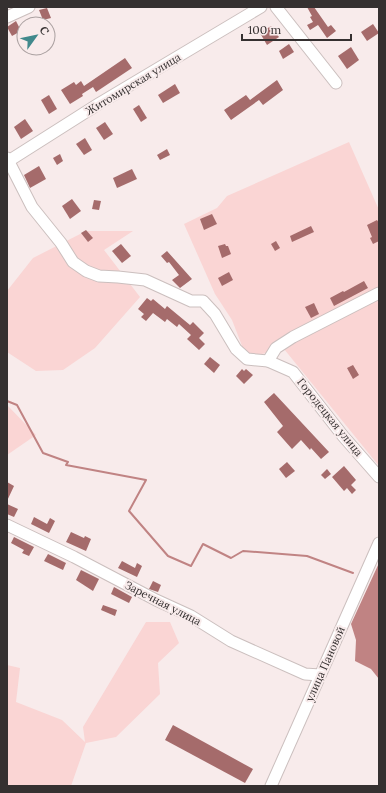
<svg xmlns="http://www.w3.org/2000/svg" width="386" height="793" font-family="Lora,serif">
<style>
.green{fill:#fad5d4}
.water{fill:#c08383}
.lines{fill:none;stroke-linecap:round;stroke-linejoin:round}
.stream{stroke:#c08383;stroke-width:2}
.building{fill:#a56b6b}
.minor-casing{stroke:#cbbfbe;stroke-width:13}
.minor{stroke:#fff;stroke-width:11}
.labels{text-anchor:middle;stroke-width:4;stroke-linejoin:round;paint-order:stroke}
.street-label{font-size:11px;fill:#353030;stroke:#f8ebeb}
</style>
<rect width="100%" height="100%" fill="#f8ebeb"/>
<g class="green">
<polygon points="349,142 379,210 379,466 284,349 248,357 244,351 232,320 215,294 184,224 217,208 227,196"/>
<polygon points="86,231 133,231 104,250 140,297 95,348 63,370 36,371 7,352 7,291 33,258"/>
<polygon points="7,405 36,435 7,455"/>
<polygon points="146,622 170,622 179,643 158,663 160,694 116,737 86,743 71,786 7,786 7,665 20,668 16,702 62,720 85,742 83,727"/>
</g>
<polygon class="water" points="379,563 379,679 371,669 355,661 356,640 351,624"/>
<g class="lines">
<polyline class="stream" points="7,401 17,405 43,453 68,462 66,465 146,480 129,511 168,556 191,566 203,544 231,558 243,551 307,556 353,573"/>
</g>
<g class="building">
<polygon points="307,7 314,7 328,27 331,25 336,31 327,38 318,25 310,30 307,25 313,22 310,17 312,16"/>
<polygon points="47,8 51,18 43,20 39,10"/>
<polygon points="16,21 21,31 12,36 7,27"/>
<polygon points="373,24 379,33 367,41 361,32"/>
<polygon points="271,26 279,37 267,45 260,33"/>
<polygon points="289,44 294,52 283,59 279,51"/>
<polygon points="351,47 359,60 347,69 338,56"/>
<polygon points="125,58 132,68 96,92 93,87 82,94 83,96 70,104 61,90 74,82 76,85 81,81 84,86"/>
<polygon points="277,80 283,90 263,105 259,100 231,120 224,110 246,95 250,100"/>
<polygon points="175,84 180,93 163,103 158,95"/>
<polygon points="49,95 57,109 49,114 41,100"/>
<polygon points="139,105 147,118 141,122 133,109"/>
<polygon points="25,119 33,131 21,139 14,127"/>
<polygon points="105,122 113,134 104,140 96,128"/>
<polygon points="85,138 92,150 84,155 76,144"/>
<polygon points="167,149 170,155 160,160 157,155"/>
<polygon points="60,154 63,161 57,165 53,158"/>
<polygon points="39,166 46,179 30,188 24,175"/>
<polygon points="132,169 137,179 117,188 113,178"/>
<polygon points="72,199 81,211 70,219 62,206"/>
<polygon points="94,200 101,201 99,210 92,209"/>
<polygon points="212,214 217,224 204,230 200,219"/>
<polygon points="377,220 379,223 379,241 373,244 370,238 372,237 367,225"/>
<polygon points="311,226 314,232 292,242 290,236"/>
<polygon points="86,230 93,238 88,242 81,233"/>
<polygon points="276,241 280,248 275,251 271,244"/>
<polygon points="121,244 131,256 122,263 112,251"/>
<polygon points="225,244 226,246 228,246 231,254 222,258 218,246"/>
<polygon points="167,251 192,279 180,288 172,280 179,275 169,262 167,263 161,256"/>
<polygon points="229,272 233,280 222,286 218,278"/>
<polygon points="364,281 368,288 334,306 330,298 343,291 344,292"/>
<polygon points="147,298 151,301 153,299 165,309 167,306 190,325 193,322 204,333 199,338 205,344 199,350 187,339 191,335 179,324 177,327 167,319 165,322 153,313 146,321 141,317 144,314 138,309"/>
<polygon points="314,303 319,314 311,318 305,307"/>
<polygon points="210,357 220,365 214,373 204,364"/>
<polygon points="353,365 359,375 353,379 347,368"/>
<polygon points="242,369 244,371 246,369 253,375 244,384 236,376"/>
<polygon points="274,393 329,452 321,459 311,448 310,450 301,440 292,449 277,432 283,426 264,402"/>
<polygon points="287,462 295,471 286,478 279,469"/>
<polygon points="344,466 356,480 351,485 356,490 352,494 347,488 344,491 332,477"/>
<polygon points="327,469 331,474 325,479 321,475"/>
<polygon points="7,482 14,486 7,501"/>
<polygon points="7,504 18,509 14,517 7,514"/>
<polygon points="34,517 47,524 50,518 55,521 49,533 31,524"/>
<polygon points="71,532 84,538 85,536 91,539 86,551 66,542"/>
<polygon points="14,537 34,547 29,556 22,553 24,550 11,543"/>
<polygon points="48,554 66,563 63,570 44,561"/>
<polygon points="122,561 135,568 137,563 142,566 137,577 118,568"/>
<polygon points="81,570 99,579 93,591 76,580"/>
<polygon points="153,581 161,585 158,592 149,589"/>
<polygon points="114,587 132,597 129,603 111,594"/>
<polygon points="103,605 117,610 115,616 101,610"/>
<polygon points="173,725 253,769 245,783 165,740"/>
</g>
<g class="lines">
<defs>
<g id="minor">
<polyline points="276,7 336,83"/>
<polyline points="7,17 29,7"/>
<polyline points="7,158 32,207 61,243 73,262 86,271 99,276 118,277 145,280 191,301 203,301 215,314 236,349 247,359 268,361 293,372 343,436 379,477"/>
<polyline points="7,162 100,103 261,7"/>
<polyline points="268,361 276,348 293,337 379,293"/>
<polyline points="7,525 74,557 156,600 191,616 231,641 305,674 320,675"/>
<polyline points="271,786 379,543"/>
</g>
</defs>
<use href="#minor" class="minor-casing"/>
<use href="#minor" class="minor"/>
</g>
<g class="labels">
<g class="street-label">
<text transform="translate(133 84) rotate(-31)" y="4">Житомирская улица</text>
<text transform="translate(330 417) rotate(51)" y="4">Городецкая улица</text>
<text transform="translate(163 603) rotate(27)" y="4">Заречная улица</text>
<text transform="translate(325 664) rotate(-66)" y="4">улица Пановой</text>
</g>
</g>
<rect width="386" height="793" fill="none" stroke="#353030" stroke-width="16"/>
<g transform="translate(36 36) rotate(57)"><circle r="19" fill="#f8ebeb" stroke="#aaa0a0"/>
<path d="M0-3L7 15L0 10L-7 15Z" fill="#41898c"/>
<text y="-6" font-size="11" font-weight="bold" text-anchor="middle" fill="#353030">С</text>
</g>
<path d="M242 34v6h109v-6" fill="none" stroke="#353030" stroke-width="2"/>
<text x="248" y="34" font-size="12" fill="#353030" stroke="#f8ebeb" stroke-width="3" paint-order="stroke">100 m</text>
</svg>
